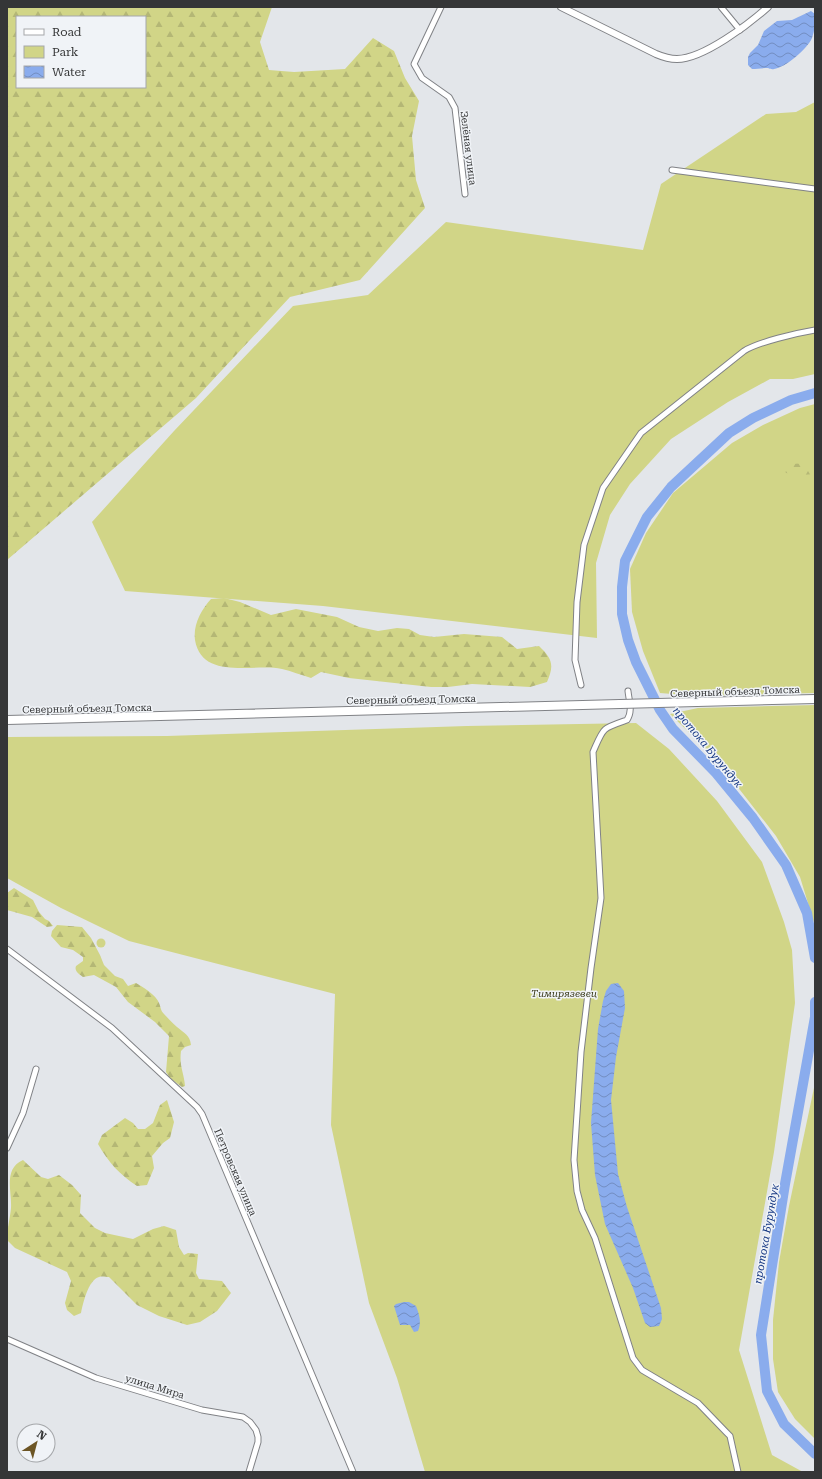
<svg xmlns="http://www.w3.org/2000/svg" width="822" height="1479" font-family="'Roboto Serif',serif">
<style>
.green{fill:#d1d587}
.forest{fill:url(#forest-firs);fill-rule:evenodd}
.water{fill:url(#water-waves)}
.lines{fill:none;stroke-linecap:round;stroke-linejoin:round}
.river{stroke:#8aaced;stroke-width:10}
.minor-casing{stroke:#808286;stroke-width:7}
.tertiary-casing{stroke:#808286;stroke-width:8}
.primary-casing{stroke:#808286;stroke-width:10}
.minor{stroke:#fff;stroke-width:5}
.tertiary{stroke:#fff;stroke-width:6}
.primary{stroke:#fff;stroke-width:8}
.primary-bridge-casing{stroke:#808286;stroke-width:10;stroke-linecap:butt}
.primary-bridge{stroke:#fff;stroke-width:8}
.labels{text-anchor:middle;stroke-width:3;stroke-linejoin:round;paint-order:stroke}
.street-label{font-size:10px;fill:#353637;stroke:#f0f3f7}
.park-label{font-size:10px;font-style:italic;fill:#3b3c1a;stroke:#f0f3f7}
.water-label{font-size:11px;font-style:italic;fill:#163883;stroke:#f0f3f7}
</style>
<defs>
<pattern id="forest-firs" width="22" height="20" patternUnits="userSpaceOnUse"><rect width="22" height="20" fill="#d1d587"/><path d="M5 1l3.5 6h-7zM16 11l3.5 6h-7z" fill="#b4b775"/></pattern>
<pattern id="water-waves" width="16" height="10" patternUnits="userSpaceOnUse"><rect width="16" height="10" fill="#8aaced"/><path d="M0 5q4-4 8 0t8 0" fill="none" stroke="#728dc1"/></pattern>
</defs>
<rect width="100%" height="100%" fill="#e3e6ea"/>
<g class="green">
<polygon points="815,102 815,374 793,379 770,379 728,402 671,439 630,484 610,515 596,563 597,638 323,606 125,591 92,522 174,431 293,306 368,295 446,222 643,250 661,184 766,114 796,112"/>
<polygon points="815,404 815,693 697,696 660,693 643,651 632,612 630,569 646,533 673,493 732,443 763,425 800,408"/>
<polygon points="815,705 815,926 800,877 776,836 740,790 702,745 670,714 698,708"/>
<polygon points="636,723 669,749 717,801 762,862 784,922 792,950 795,1003 774,1152 739,1350 772,1455 803,1472 425,1472 397,1378 369,1303 331,1125 335,994 129,941 61,908 7,878 7,737 167,736 467,726"/>
<polygon points="815,1083 815,1439 795,1419 778,1392 773,1359 773,1320 779,1262 789,1206"/>
</g>
<g class="forest">
<path d="M 7,7 L 272,7 L 260,42 L 269,70 L 294,72 L 345,69 L 373,38 L 394,51 L 405,78 L 419,101 L 412,136 L 416,180 L 425,208 L 360,280 L 290,297 L 196,398 L 7,560 ZM 17,17 L 145,17 L 145,87 L 17,87 Z"/>
<polygon points="815,463 815,474 800,475 786,473 784,469 788,464"/>
<path d="M 224,598 L 240,602 L 271,615 L 296,609 L 337,617 L 359,627 L 378,631 L 397,628 L 409,629 L 420,635 L 434,637 L 464,634 L 502,637 L 517,649 L 539,646 C 553,659 554,666 547,682 L 530,687 L 472,684 L 448,687 L 431,687 L 349,678 L 321,672 L 311,678 C 301,675 291,671 282,669 C 254,663 202,681 195,640 C 193,625 201,610 211,599 Z"/>
<polygon points="14,888 33,900 39,912 45,919 49,921 53,926 47,927 32,917 7,910 7,893"/>
<path d="M 57,925 L 82,927 L 91,938 L 100,955 L 104,965 L 115,976 L 123,979 L 128,986 L 136,983 C 143,987 156,995 159,1003 C 161,1007 160,1010 164,1014 C 168,1018 172,1023 177,1027 C 184,1033 190,1035 191,1045 L 185,1047 L 181,1051 C 179,1066 184,1073 185,1086 L 182,1087 L 170,1078 L 166,1072 L 169,1036 L 155,1022 L 128,1002 L 116,987 L 94,975 L 83,977 C 79,974 74,971 76,966 L 83,961 L 83,957 L 73,950 L 61,947 L 51,936 L 52,931 Z"/>
<circle cx="101" cy="943" r="4.5"/>
<path d="M 167,1100 L 174,1122 L 170,1138 L 163,1143 L 152,1156 L 154,1168 L 147,1185 L 137,1186 C 120,1175 108,1162 98,1144 L 102,1135 L 125,1118 L 133,1123 L 138,1129 L 145,1129 L 153,1123 L 160,1105 Z"/>
<path d="M 23,1160 L 41,1177 L 48,1179 L 59,1175 L 72,1185 L 81,1195 L 80,1213 L 95,1228 L 105,1233 L 133,1239 L 153,1229 L 164,1226 L 176,1230 L 179,1247 L 184,1255 L 188,1253 L 198,1254 L 196,1273 L 199,1279 L 222,1281 L 231,1293 L 217,1311 L 200,1322 L 187,1325 L 159,1316 L 137,1305 L 109,1277 C 106,1277 102,1276 99,1277 C 88,1280 83,1304 81,1313 L 74,1316 L 67,1310 L 65,1303 L 71,1281 L 67,1272 L 15,1248 L 7,1240 C 7,1229 10,1219 11,1208 C 12,1191 3,1169 23,1160 Z"/>
</g>
<g class="water">
<path d="M 811,11 L 815,14 C 815,22 815,30 812,38 C 808,48 785,68 774,69 C 773,70 768,68 768,68 C 763,68 757,69 752,69 L 748,65 L 748,57 L 750,53 L 758,45 L 764,31 L 777,21 L 792,20 Z"/>
<polygon points="618,983 624,991 625,1008 616,1057 611,1100 618,1174 627,1207 661,1308 662,1319 659,1326 650,1327 645,1323 633,1288 605,1224 595,1175 591,1123 598,1029 603,1001 606,991 611,984"/>
<path d="M 404,1302 L 409,1302 L 416,1306 C 419,1314 422,1322 418,1331 L 414,1332 L 410,1325 L 400,1325 L 394,1306 L 396,1304 Z"/>
</g>
<g class="lines">
<g class="river">
<polyline points="815,393 791,400 753,418 729,433 671,487 647,517 625,561 622,587 622,614 628,640 636,662 660,710 673,729 716,773 753,818 786,865 807,913 815,958"/>
<polyline points="815,1002 815,1017 785,1184 761,1335 767,1391 784,1424 815,1454"/>
</g>
<defs>
<g id="minor">
<polyline points="441,7 414,64 422,78 449,97 455,108 465,194"/>
<polyline points="721,7 740,30"/>
<polyline points="672,170 815,189"/>
<path d="M 581,685 L 575,660 L 577,602 L 584,545 L 603,488 L 641,433 L 744,351 C 758,342 797,333 815,330"/>
<path d="M 628,691 C 629,701 633,711 627,720 C 601,729 604,727 593,752 L 601,898 L 591,968 L 581,1052 L 574,1160 L 577,1191 L 582,1210 L 595,1238 L 633,1358 L 642,1370 L 698,1403 L 726,1432 L 730,1436 L 738,1472"/>
<polyline points="7,949 112,1028 197,1107 202,1114 353,1472"/>
<polyline points="7,1148 23,1113 36,1069"/>
<polyline points="7,1339 96,1378 202,1410 243,1417 250,1422 256,1430 258,1437 258,1442 249,1472"/>
</g>
<path id="tertiary" d="M 561,7 L 656,54 C 663,57 670,59 677,59 C 703,59 749,24 768,7"/>
<g id="primary">
<polyline points="697,702 815,699"/>
<polyline points="7,720 620,704"/>
</g>
</defs>
<use href="#minor" class="minor-casing"/>
<use href="#tertiary" class="tertiary-casing"/>
<use href="#primary" class="primary-casing"/>
<use href="#minor" class="minor"/>
<use href="#tertiary" class="tertiary"/>
<use href="#primary" class="primary"/>
<defs>
<polyline id="primary-bridge" points="620,704 697,702"/>
</defs>
<use href="#primary-bridge" class="primary-bridge-casing"/>
<use href="#primary-bridge" class="primary-bridge"/>
</g>
<g class="labels">
<g class="street-label">
<text transform="translate(469 148) rotate(83)" y="4">Зелёная улица</text>
<text transform="translate(735 691) rotate(-2)" y="4">Северный объезд Томска</text>
<text transform="translate(411 699) rotate(-1)" y="4">Северный объезд Томска</text>
<text transform="translate(87 708) rotate(-1)" y="4">Северный объезд Томска</text>
<text transform="translate(236 1172) rotate(67)" y="4">Петровская улица</text>
<text transform="translate(155 1386) rotate(17)" y="4">улица Мира</text>
</g>
<g class="park-label">
<text x="564" y="997">Тимирязевец</text>
</g>
<g class="water-label">
<text transform="translate(708 747) rotate(50)" y="4">протока Бурундук</text>
<text transform="translate(766 1234) rotate(-80)" y="4">протока Бурундук</text>
</g>
</g>
<rect width="822" height="1479" fill="none" stroke="#353637" stroke-width="16"/>
<rect x="16" y="16" width="130" height="72" fill="#f0f3f7" stroke="#a5a7aa"/>
<rect x="24" y="29" width="20" height="6" fill="#ffffff" stroke="#a5a7aa"/>
<text x="52" y="36" font-size="12" fill="#353637">Road</text>
<rect x="24" y="46" width="20" height="12" fill="#d1d587" stroke="#a5a7aa"/>
<text x="52" y="56" font-size="12" fill="#353637">Park</text>
<rect x="24" y="66" width="20" height="12" fill="url(#water-waves)" stroke="#a5a7aa"/>
<text x="52" y="76" font-size="12" fill="#353637">Water</text>
<g transform="translate(36 1443) rotate(36)"><circle r="19" fill="#f0f3f7" stroke="#a5a7aa"/>
<path d="M0-3L7 15L0 10L-7 15Z" fill="#6c5525"/>
<text y="-6" font-size="11" font-weight="bold" text-anchor="middle" fill="#353637">N</text>
</g>
</svg>
